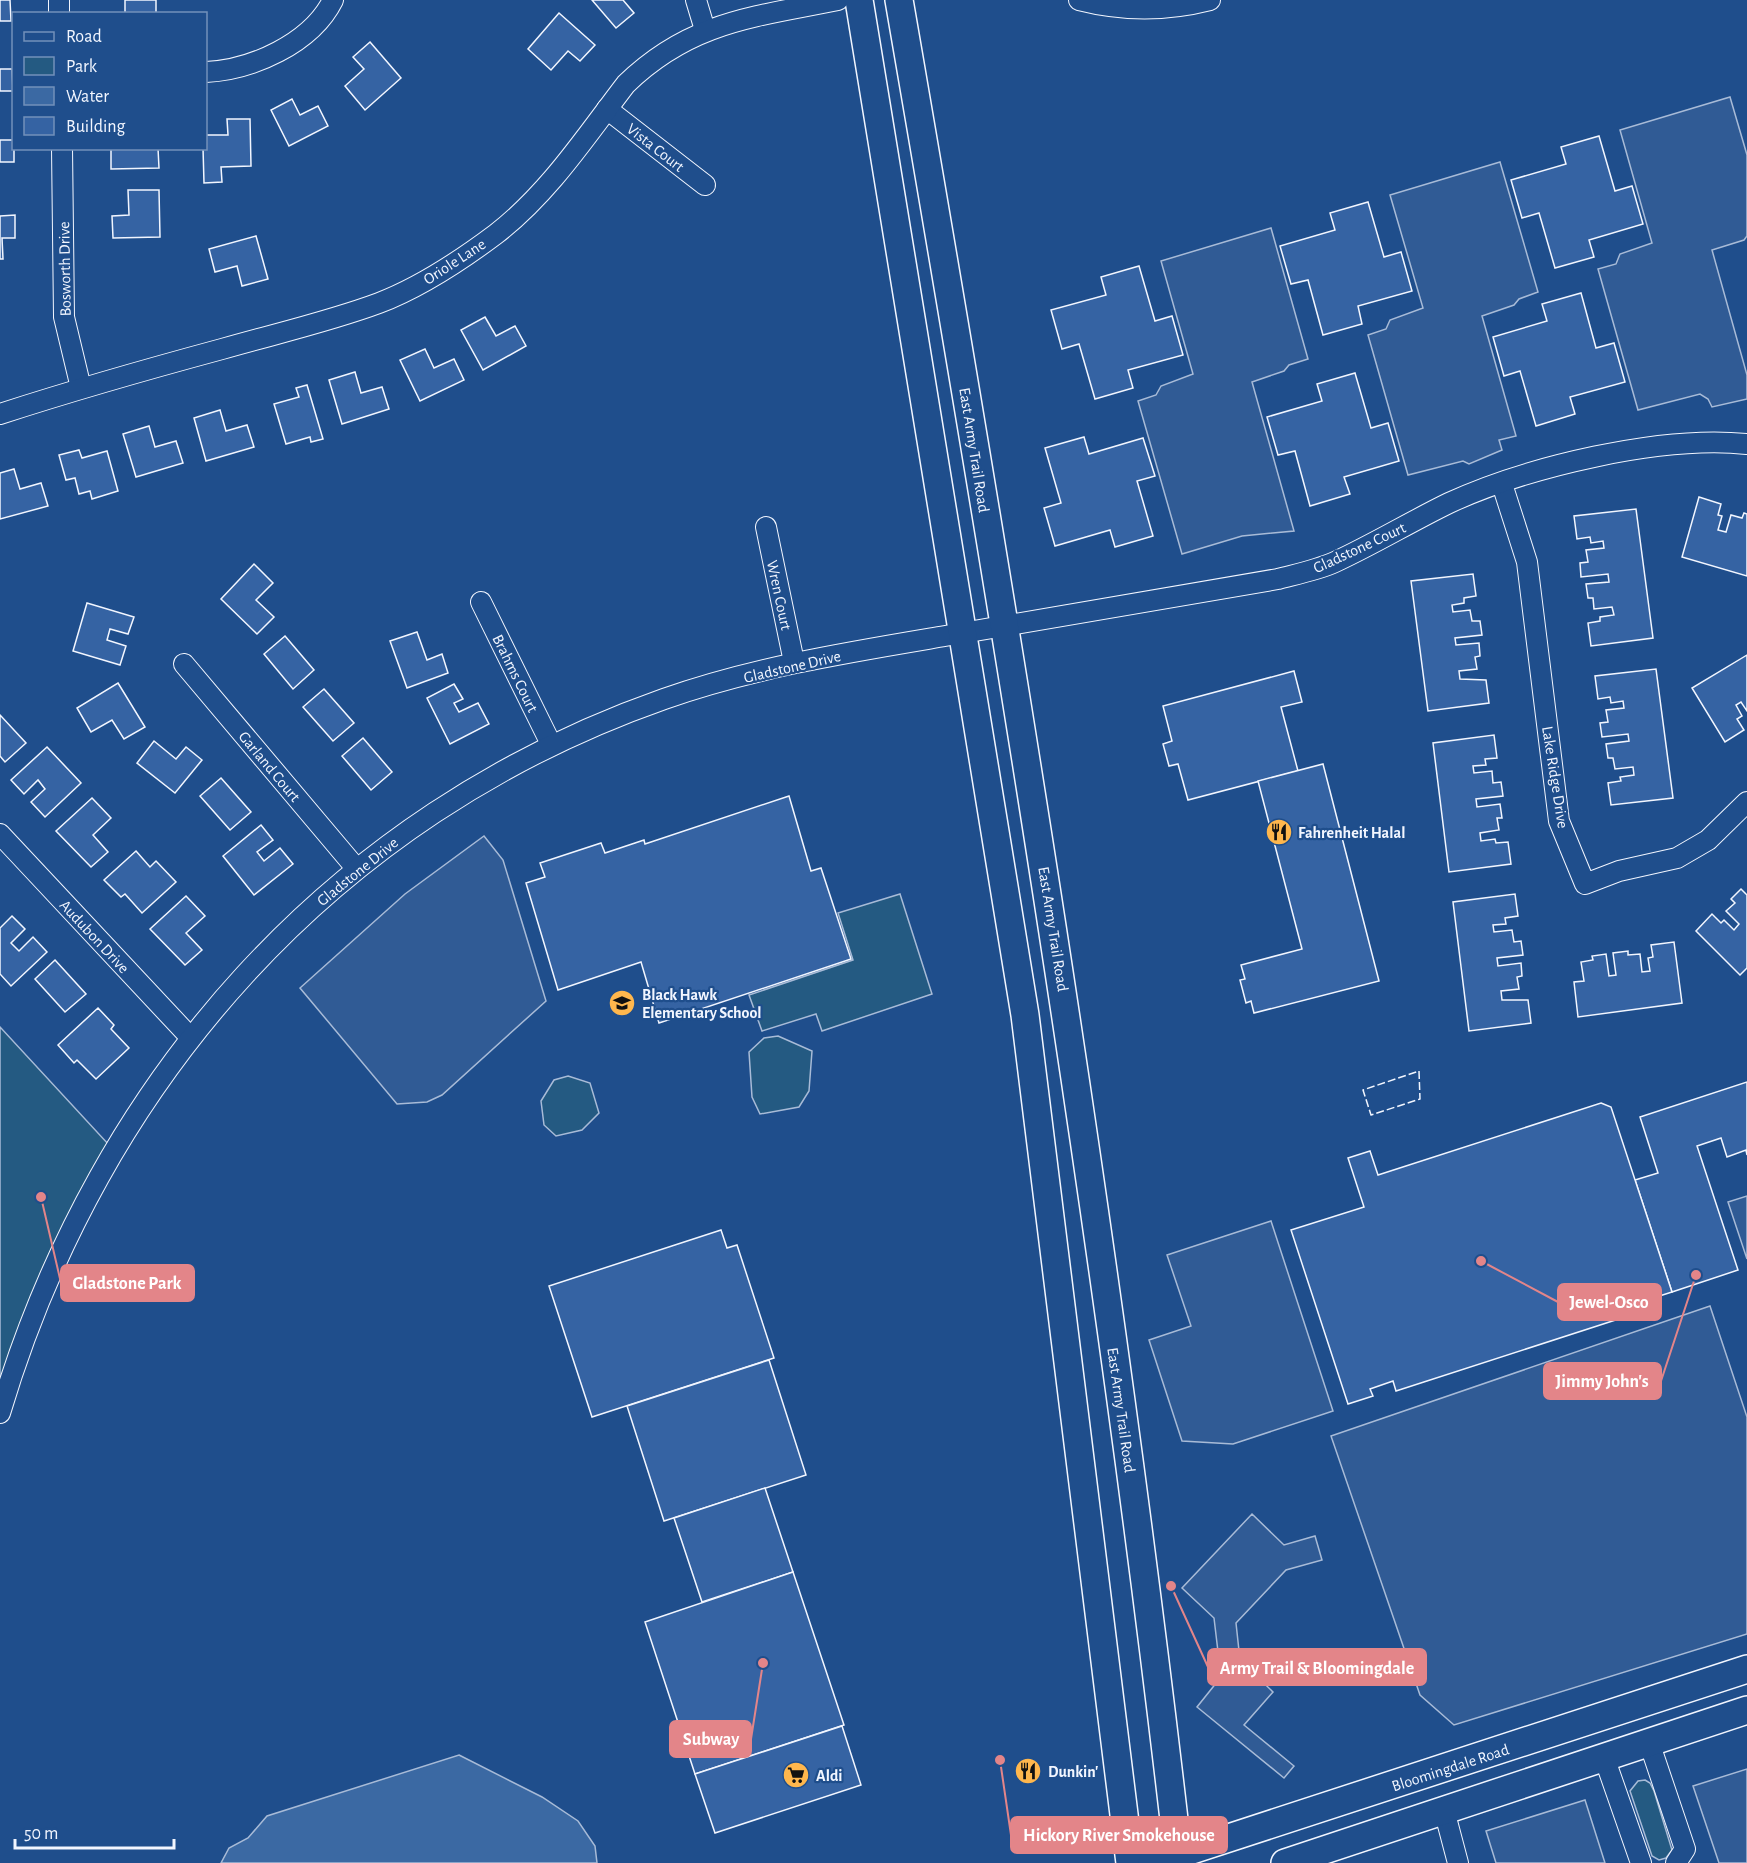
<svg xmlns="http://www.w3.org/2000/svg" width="1747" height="1863" font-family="'Alegreya Sans',sans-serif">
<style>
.green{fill:#245a82;stroke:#a8bbd7;stroke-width:1.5}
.parking{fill:#305b95;stroke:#a8bbd7;stroke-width:1.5}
.water{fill:#3b69a3;stroke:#a8bbd7;stroke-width:1.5}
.building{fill:#3563a3;stroke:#f2f6ff;stroke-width:1.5}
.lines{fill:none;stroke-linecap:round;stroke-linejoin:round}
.street-casing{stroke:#f2f6ff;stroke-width:22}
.secondary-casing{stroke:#f2f6ff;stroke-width:30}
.street{stroke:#1f4e8c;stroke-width:20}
.secondary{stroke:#1f4e8c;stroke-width:27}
.fence{stroke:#f2f6ff;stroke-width:1.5;stroke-dasharray:8 3;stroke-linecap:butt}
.labels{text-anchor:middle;stroke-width:4.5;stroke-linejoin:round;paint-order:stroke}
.street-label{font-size:16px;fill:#f2f6ff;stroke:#1f4e8c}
.poi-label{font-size:16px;font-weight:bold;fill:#f2f6ff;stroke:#1f4e8c;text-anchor:start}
.leader{fill:none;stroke:#e38589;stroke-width:2}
.callout-dot{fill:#e38589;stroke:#1f4e8c;stroke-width:2}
.callout{fill:#e38589;stroke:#e38589;stroke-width:2}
.callout-label{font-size:18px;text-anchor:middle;font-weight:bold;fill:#fff}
</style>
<rect width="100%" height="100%" fill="#1f4e8c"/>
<g class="green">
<polygon points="900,894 932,994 822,1031 816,1014 762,1031 749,995 853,960 838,913"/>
<polygon points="0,1027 110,1146 53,1248 0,1394"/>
<polygon points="778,1036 812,1051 809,1091 799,1107 760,1114 752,1097 749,1052 764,1038"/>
<polygon points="568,1076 590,1083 599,1113 582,1130 556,1136 544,1125 541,1101 554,1080"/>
<polygon points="1645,1780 1650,1783 1654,1791 1672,1850 1666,1858 1659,1860 1652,1856 1630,1791 1638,1781"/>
</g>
<g class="parking">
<polygon points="1730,97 1747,155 1747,236 1744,240 1712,250 1747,375 1747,399 1712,407 1708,399 1700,394 1638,410 1598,269 1616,264 1620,254 1652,243 1620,130"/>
<polygon points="1500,162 1538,292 1519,299 1514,305 1482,316 1516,436 1499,440 1502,450 1469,464 1463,461 1408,475 1368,335 1386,329 1390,320 1423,308 1390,195"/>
<polygon points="1271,228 1308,359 1289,365 1284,371 1252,382 1294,531 1242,536 1182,554 1138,401 1156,395 1161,386 1193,374 1161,261"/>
<polygon points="484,836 503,860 546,1001 442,1095 427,1102 397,1104 300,988 405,894"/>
<polygon points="1747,1196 1747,1259 1728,1202"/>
<polygon points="1271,1221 1333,1411 1233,1444 1182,1441 1149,1340 1191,1326 1167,1255"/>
<polygon points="1710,1306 1747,1417 1747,1634 1454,1725 1420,1695 1331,1436"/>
<polygon points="1252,1514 1284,1545 1315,1536 1322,1560 1286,1570 1236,1623 1240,1660 1273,1692 1244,1725 1294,1766 1284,1778 1197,1707 1221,1677 1214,1618 1182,1588"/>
<polygon points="1747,1769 1747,1863 1719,1863 1693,1786"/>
<polygon points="1585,1800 1605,1863 1496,1863 1486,1831"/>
</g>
<polygon class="water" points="459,1755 542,1797 578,1821 595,1846 597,1863 221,1863 229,1848 248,1838 267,1816"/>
<g class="building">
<polygon points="0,0 10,0 11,21 0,21"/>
<rect x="125" y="0" width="31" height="14"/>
<polygon points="592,0 623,0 634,13 616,28"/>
<polygon points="559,13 595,45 580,61 568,51 551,70 528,49"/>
<polygon points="370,42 401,78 365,110 345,86 364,69 353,57"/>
<polygon points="0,69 12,69 13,91 0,91"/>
<polygon points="292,99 300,115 318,106 328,126 289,146 271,110"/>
<polygon points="227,119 250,119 251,166 221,167 222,182 204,183 203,148 206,148 206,135 228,135"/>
<polygon points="1599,136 1615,191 1632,186 1643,224 1589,240 1594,257 1555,268 1539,213 1522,218 1511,180 1566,164 1561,147"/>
<rect x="0" y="140" width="14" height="22"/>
<polygon points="111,148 158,148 159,168 111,169"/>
<polygon points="128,190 159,190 160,237 113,238 112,216 129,215"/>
<polygon points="1368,202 1384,257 1401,252 1412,291 1358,306 1362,324 1323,335 1308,280 1291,284 1280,246 1335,230 1330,213"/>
<polygon points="15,215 15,238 2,238 3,259 0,259 0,216"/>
<polygon points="256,236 268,279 242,286 237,266 215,272 209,249"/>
<polygon points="1139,266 1155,321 1172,316 1183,355 1128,370 1133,388 1095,399 1079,344 1062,349 1051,310 1106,295 1101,277"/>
<polygon points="1581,293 1596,348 1614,343 1625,382 1570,397 1575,414 1536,426 1520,371 1504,376 1493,337 1547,321 1542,304"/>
<polygon points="485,317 496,336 515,326 526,346 483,370 461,330"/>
<polygon points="425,349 434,368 454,359 464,380 420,401 400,360"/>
<polygon points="355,372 361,393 382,387 389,409 342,424 329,380"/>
<polygon points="1355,373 1371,428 1388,423 1399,461 1344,477 1350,494 1310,506 1295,451 1278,455 1267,417 1322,401 1317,384"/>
<polygon points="307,385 323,439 311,442 310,437 286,444 274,404 299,397 296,388"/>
<polygon points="220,410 226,431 247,425 254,447 206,461 194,418"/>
<polygon points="149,426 155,447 176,441 183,463 136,477 123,434"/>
<polygon points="1084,437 1089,454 1143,438 1155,476 1137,481 1153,536 1115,547 1110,530 1055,546 1044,508 1061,503 1045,448"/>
<polygon points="79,450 82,458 107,451 118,491 92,499 90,491 79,494 75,478 66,480 59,455"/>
<polygon points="14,469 20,489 41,483 48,506 0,519 0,473"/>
<polygon points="1699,497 1721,504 1718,515 1722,516 1718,530 1726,532 1731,515 1742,518 1744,513 1747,514 1747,576 1682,557"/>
<polygon points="1636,509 1653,638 1591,646 1588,623 1600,621 1600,617 1614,615 1612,607 1594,609 1593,598 1588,598 1586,584 1609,582 1608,574 1581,577 1580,563 1588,562 1586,550 1604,548 1603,541 1591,543 1590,537 1577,539 1574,516"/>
<polygon points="254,564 273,583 256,600 274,617 257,634 221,599"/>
<polygon points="1473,574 1476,596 1464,598 1464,603 1452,605 1453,612 1470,610 1472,621 1480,621 1482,635 1455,638 1456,645 1479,643 1480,656 1475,657 1477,669 1459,671 1460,679 1486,680 1489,703 1428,711 1411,581"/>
<polygon points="87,603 134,617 128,634 110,629 107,640 126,646 120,665 73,651"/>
<polygon points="417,632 427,660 442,654 448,673 407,688 390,641"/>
<polygon points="285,636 314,670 293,689 264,654"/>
<polygon points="1747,655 1747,711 1741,702 1736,705 1742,716 1737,719 1744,730 1725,742 1692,688"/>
<polygon points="1656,669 1673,798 1611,805 1608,783 1621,781 1620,777 1634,775 1633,767 1615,769 1613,758 1608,758 1606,744 1629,741 1628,734 1602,737 1600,723 1608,722 1606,710 1624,708 1623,701 1611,703 1610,697 1598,699 1595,676"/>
<polygon points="1294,671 1302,702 1281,707 1298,771 1188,800 1178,764 1169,766 1163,744 1172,741 1163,706"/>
<polygon points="118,683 145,727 124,739 112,720 91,732 77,708"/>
<polygon points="454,684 463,699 454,703 459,712 478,703 489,724 450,744 427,698"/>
<polygon points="324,689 354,723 333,741 303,707"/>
<polygon points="0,715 26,743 5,762 0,756"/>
<polygon points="1494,735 1497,758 1485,759 1486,765 1473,766 1474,773 1492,771 1493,783 1501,782 1503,796 1476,799 1477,807 1500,804 1502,818 1497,818 1499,830 1480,833 1481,841 1495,839 1496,843 1508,842 1511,864 1449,872 1433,743"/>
<polygon points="363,738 392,772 371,790 342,756"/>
<polygon points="154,741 176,759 186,747 202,760 175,793 137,763"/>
<polygon points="47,747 81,783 45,817 31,802 45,789 38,780 24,794 11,780"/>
<polygon points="1323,764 1379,981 1254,1013 1251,1001 1246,1003 1240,980 1245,979 1241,965 1302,949 1258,781"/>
<polygon points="221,778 251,812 230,830 200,796"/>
<polygon points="789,796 811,871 821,868 851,959 659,1023 641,962 558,990 526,883 545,877 540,863 601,843 605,853 644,840 645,844"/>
<polygon points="92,798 111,818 93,835 108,852 91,867 56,831"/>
<polygon points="261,825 273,840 257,852 264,861 280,848 293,864 254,895 223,856"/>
<polygon points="136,851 150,867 156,861 176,882 142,913 125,894 121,897 104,880"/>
<polygon points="1741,889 1747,895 1747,968 1740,975 1696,931 1712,914 1721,923 1724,920 1734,930 1739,924 1726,911 1735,903 1731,899"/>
<polygon points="1515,894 1518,916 1505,918 1506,924 1493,925 1494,932 1512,930 1514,942 1521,941 1523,955 1497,958 1498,966 1521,963 1522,976 1517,977 1519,989 1501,991 1502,1000 1528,1000 1531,1023 1469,1031 1453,902"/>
<polygon points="186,896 205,916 186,933 202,950 185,965 150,929"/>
<polygon points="12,916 25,929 11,943 19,951 33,937 47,952 11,986 0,974 0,928"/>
<polygon points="1674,942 1682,1003 1578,1017 1574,982 1584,981 1581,962 1593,960 1592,956 1606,954 1609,976 1616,975 1613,953 1628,951 1628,955 1640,954 1642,972 1650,971 1648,958 1653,957 1651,945"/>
<polygon points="55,960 86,994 65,1012 35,979"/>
<polygon points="98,1008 114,1025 111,1029 129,1048 96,1079 77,1060 74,1063 58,1045"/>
<polygon points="1747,1082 1747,1155 1746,1150 1727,1157 1721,1138 1697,1146 1738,1270 1672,1292 1635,1180 1658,1173 1640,1117"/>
<polygon points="1601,1103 1611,1107 1672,1292 1625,1307 1628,1316 1396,1391 1393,1381 1370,1389 1373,1396 1348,1404 1291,1230 1364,1207 1348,1158 1370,1151 1378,1175"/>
<polygon points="721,1230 727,1248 737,1245 774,1358 592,1417 549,1286"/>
<polygon points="769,1360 806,1475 664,1521 627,1406"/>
<polygon points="765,1488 793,1572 702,1602 674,1518"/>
<polygon points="793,1572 844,1725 695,1774 645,1622"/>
<polygon points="842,1726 861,1785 715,1833 695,1774"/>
</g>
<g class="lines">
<defs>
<g id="street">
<polyline points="59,0 59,14"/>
<polyline points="696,0 705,30"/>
<path d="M 1079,0 C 1122,11 1167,11 1210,0"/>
<path d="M 206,72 C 251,70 311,44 333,0"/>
<polyline points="607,109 705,185"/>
<polyline points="62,148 64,317 81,388"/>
<path d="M 0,414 C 74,390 148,369 222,349 C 274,334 328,322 379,303 C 421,287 460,261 496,234 C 549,193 586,136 626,84 C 691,21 755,17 838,0"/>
<polyline points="1502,484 1527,562 1559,821 1585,884 1619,871 1677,858 1708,840 1747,802"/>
<polyline points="766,527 794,662"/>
<polyline points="481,602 551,744"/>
<polyline points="184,664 356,868"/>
<polyline points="0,834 190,1037"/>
<path d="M 0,1413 C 99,1080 333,815 664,699 C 755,667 850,652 945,636 C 1056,617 1167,598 1278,579 C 1297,574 1317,570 1335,562 C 1374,544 1410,522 1449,503 C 1527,467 1661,435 1747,444"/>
<polyline points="1649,1742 1685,1849 1676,1863"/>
<polyline points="1604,1757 1641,1863"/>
<polyline points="1444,1810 1458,1863"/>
</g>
<g id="secondary">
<polyline points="859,0 1025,1015 1130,1863"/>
<path d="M 899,0 C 1006,619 1108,1239 1179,1863"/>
<polyline points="1152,1863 1747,1669"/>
<polyline points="1285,1863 1747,1710"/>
</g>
</defs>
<use href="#street" class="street-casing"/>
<use href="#secondary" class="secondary-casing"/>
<use href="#street" class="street"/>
<use href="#secondary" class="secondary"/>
<polygon class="fence" points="1419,1071 1420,1099 1371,1115 1363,1090"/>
</g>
<defs>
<symbol id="restaurant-disc" viewBox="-11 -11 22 22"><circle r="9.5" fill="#ffb74d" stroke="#1f4e8c"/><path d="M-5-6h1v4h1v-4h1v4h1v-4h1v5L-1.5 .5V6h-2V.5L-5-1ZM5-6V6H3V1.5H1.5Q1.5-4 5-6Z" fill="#111"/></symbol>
<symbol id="school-disc" viewBox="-11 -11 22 22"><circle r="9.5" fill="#ffb74d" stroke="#1f4e8c"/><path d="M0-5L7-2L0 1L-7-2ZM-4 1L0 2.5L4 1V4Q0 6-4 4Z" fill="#111"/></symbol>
<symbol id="supermarket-disc" viewBox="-11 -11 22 22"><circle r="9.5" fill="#ffb74d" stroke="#1f4e8c"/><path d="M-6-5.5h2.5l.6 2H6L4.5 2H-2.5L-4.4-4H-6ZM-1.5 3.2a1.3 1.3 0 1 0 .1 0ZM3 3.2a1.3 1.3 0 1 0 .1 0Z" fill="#111"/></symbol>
</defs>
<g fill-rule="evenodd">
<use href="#restaurant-disc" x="1264" y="817" width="30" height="30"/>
<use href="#school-disc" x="607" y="988" width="30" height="30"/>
<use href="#restaurant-disc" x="1013" y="1756" width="30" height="30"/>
<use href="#supermarket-disc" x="781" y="1760" width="30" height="30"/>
</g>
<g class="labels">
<g class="street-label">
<text transform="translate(656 147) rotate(38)" y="6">Vista Court</text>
<text transform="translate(454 261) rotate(-33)" y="6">Oriole Lane</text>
<text transform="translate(64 269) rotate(-91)" y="6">Bosworth Drive</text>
<text transform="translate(975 450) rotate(81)" y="6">East Army Trail Road</text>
<text transform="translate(1359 547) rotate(-25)" y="6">Gladstone Court</text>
<text transform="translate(780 595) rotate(78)" y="6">Wren Court</text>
<text transform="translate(792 666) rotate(-13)" y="6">Gladstone Drive</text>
<text transform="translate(516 673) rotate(64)" y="6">Brahms Court</text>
<text transform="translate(270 766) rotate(50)" y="6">Garland Court</text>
<text transform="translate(1556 777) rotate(81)" y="6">Lake Ridge Drive</text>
<text transform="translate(357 871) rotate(-39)" y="6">Gladstone Drive</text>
<text transform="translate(1054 929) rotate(81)" y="6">East Army Trail Road</text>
<text transform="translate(95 936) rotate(47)" y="6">Audubon Drive</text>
<text transform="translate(1122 1410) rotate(82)" y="6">East Army Trail Road</text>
<text transform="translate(1450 1767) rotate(-18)" y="6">Bloomingdale Road</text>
</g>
<g class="poi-label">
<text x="1298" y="838">Fahrenheit Halal</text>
<text x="642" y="1000">Black Hawk<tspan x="642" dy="18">Elementary School</tspan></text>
<text x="1048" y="1777">Dunkin'</text>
<text x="816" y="1781">Aldi</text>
</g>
</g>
<path class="leader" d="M41 1197L61 1283M1481 1261L1558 1302M1696 1275L1661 1381M1171 1586L1208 1667M763 1663L751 1739M1000 1760L1011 1835"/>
<g class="callout-dot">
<circle cx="41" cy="1197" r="6"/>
<circle cx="1481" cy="1261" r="6"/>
<circle cx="1696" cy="1275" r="6"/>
<circle cx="1171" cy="1586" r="6"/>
<circle cx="763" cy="1663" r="6"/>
<circle cx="1000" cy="1760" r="6"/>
</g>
<g class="callout">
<rect x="61" y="1265" width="133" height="36" rx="6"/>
<rect x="1558" y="1284" width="103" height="36" rx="6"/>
<rect x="1544" y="1363" width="117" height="36" rx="6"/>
<rect x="1208" y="1649" width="218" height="36" rx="6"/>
<rect x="670" y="1721" width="81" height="36" rx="6"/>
<rect x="1011" y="1817" width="216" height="36" rx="6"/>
</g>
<g class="callout-label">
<text x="127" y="1289">Gladstone Park</text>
<text x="1609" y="1308">Jewel-Osco</text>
<text x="1602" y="1387">Jimmy John's</text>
<text x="1317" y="1674">Army Trail &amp; Bloomingdale</text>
<text x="711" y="1745">Subway</text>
<text x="1119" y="1841">Hickory River Smokehouse</text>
</g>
<rect x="12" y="12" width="195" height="138" fill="#1f4e8c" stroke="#7391ba" stroke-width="1.5"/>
<rect x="24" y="32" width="30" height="9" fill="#1f4e8c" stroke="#7391ba" stroke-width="1.5"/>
<text x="66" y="42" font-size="18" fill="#f2f6ff">Road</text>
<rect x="24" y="57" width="30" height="18" fill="#245a82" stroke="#7391ba" stroke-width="1.5"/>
<text x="66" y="72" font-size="18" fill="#f2f6ff">Park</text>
<rect x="24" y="87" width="30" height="18" fill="#3b69a3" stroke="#7391ba" stroke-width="1.5"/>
<text x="66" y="102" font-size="18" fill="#f2f6ff">Water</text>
<rect x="24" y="117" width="30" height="18" fill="#3563a3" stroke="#7391ba" stroke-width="1.5"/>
<text x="66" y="132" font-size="18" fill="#f2f6ff">Building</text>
<path d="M15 1839v9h159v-9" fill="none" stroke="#f2f6ff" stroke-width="3"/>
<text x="24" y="1839" font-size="18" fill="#f2f6ff" stroke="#1f4e8c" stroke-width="4.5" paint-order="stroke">50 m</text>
</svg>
